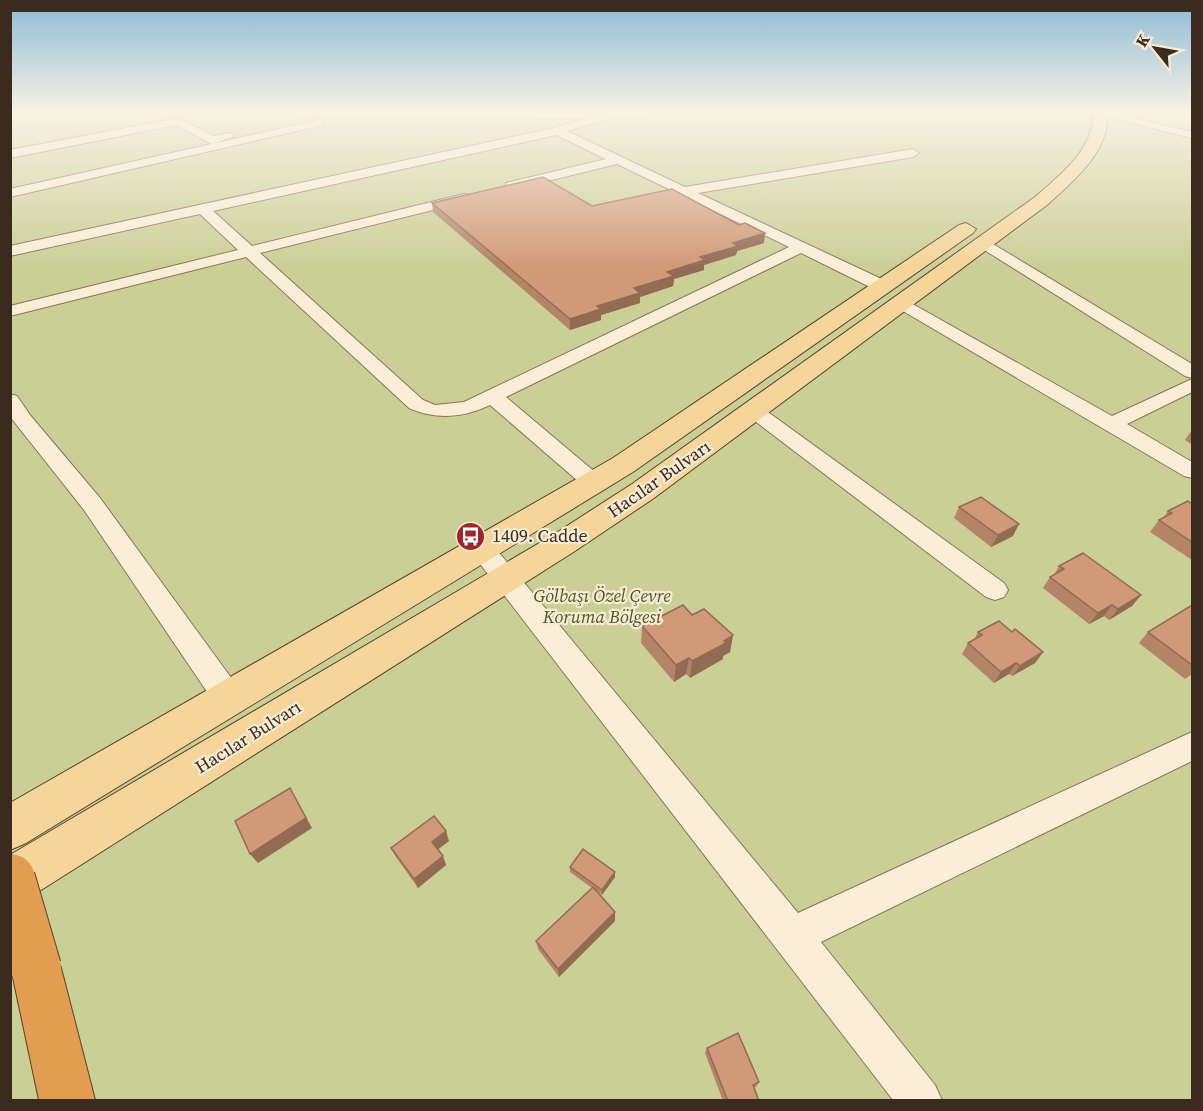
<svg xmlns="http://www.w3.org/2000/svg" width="1203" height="1111" font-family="'Source Serif 4',serif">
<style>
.green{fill:#cacf96}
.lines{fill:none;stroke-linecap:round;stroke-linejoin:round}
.minor-casing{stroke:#8b7259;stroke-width:2}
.major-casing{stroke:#59402d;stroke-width:2}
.highway-casing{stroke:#59402d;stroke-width:2}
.minor{fill:#faeed7;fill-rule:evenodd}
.major{fill:#f5d59a;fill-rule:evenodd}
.highway{fill:#e39d51;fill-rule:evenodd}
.highway-bridge-casing{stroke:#59402d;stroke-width:52;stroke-linecap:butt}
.highway-bridge{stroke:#e39d51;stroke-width:50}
.wall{fill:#b38466}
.shaded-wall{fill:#926b53}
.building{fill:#d09977;stroke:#926b53;stroke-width:1.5}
.labels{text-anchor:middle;stroke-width:4.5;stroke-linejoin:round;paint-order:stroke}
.street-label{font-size:18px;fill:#3b2b1e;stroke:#f7ebd3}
.poi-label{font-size:18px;fill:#3b2b1e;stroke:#f7ebd3;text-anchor:start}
.park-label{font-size:18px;font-style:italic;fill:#4d5823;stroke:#f7ebd3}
</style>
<rect width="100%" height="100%" fill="#f0e1c3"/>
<polygon class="green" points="10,112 1192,112 1192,1100 11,1100"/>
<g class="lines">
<defs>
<g id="minor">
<path d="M 219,112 L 663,112 L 658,115 L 612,118 L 567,131 L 685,187 L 913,149 L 919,153 L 913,157 L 698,193 L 888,282 L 890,286 L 882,291 L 876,290 L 801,253 L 506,397 L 602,478 L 606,483 L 602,488 L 594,491 L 586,488 L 490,405 C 463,418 436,420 409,408 L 246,257 L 10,316 L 10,306 L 238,250 L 200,214 L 10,256 L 10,246 L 554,128 L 585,119 L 224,115 ZM 556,135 L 606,159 L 506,183 L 506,189 L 511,190 L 617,164 L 789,247 L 464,402 L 435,405 L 423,400 L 260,253 L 469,201 L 469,195 L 464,194 L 252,246 L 213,211 Z"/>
<polygon points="1088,112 1108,112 1192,132 1192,138"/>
<polygon points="178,118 214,136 229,133 235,136 212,144 176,125 10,158 10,150"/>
<polygon points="319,120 323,121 323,125 10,197 10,189"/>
<polygon points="983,238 1192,364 1192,378 1185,376 978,246 975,243 978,240"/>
<polygon points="902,298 1112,416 1192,379 1192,392 1127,424 1192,462 1192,478 1184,476 896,307 893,303 896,299"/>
<polygon points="10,394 17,396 30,415 100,498 240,690 244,699 240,708 229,712 218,708 84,510 12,419"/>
<polygon points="754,405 761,407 1004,583 1008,590 1004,597 995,600 986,597 747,415 744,411 747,407"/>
<polygon points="483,541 492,544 798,913 1192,732 1192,761 821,942 935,1085 942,1100 893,1100 474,556 470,550 474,544"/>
</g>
<g id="major">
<path d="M 1093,112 L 1107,112 C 1111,151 1073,181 1047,205 L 654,498 L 575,551 L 27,899 L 10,905 L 10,855 L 553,535 L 632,484 L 1035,197 C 1060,175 1095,149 1093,112 Z"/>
<polygon points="966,223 976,229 973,233 633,472 26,843 10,850 10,803 613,458 959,225"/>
</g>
<polygon id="highway" points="36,943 54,950 61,968 95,1100 39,1100 11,968 18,950"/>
</defs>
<use href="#minor" class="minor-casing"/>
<use href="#major" class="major-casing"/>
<use href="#highway" class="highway-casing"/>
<use href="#minor" class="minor"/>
<use href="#major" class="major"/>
<use href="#highway" class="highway"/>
<defs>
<polyline id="highway-bridge" points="10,879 36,968"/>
</defs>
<use href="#highway-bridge" class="highway-bridge-casing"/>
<use href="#highway-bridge" class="highway-bridge"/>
</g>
<g class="wall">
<polygon points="432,203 592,206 764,243 737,251 736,255 704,265 704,270 674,279 673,286 640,297 640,303 601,315 601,320 570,330 433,212"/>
<polygon points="1192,430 1192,429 1192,445 1185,440"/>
<polygon points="1192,504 1192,560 1150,532 1159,520 1163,518 1168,511"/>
<polygon points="959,507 1013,536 991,547 954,518"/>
<polygon points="1059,566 1141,595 1132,606 1109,620 1104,616 1089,624 1043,588 1050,577 1054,575"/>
<polygon points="1192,605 1192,674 1185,679 1139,643 1148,632"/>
<polygon points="692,615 733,635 730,652 723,656 723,659 690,678 686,674 674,682 641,643 642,626"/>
<polygon points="978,632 1012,632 1043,652 1035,663 1012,676 1009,674 994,683 962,654 968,643 974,640"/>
<polygon points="449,841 438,849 446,865 418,888 396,857 391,848"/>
<polygon points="570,867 615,877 602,895 596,890 615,921 559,977 538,949 536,941 592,888 570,872"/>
<polygon points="707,1048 759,1082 756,1087 754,1087 759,1101 723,1101 705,1053"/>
</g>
<g class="shaded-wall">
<polygon points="765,233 764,243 737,251 736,255 704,265 704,270 674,279 673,286 640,297 640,303 601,315 601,320 570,330 570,319 667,272 733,243"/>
<polygon points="1019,524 1013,536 991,547 998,535"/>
<polygon points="1141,595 1132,606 1109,620 1118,609"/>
<polygon points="1112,605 1104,616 1089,624 1098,613"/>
<polygon points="733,635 730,652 723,656 723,659 690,678 692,661"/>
<polygon points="1043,652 1035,663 1012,676 1020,666"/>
<polygon points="689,658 686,674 674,682 676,665"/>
<polygon points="1016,663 1009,674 994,683 1001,672"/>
<polygon points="290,788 312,828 258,863 250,854"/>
<polygon points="446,831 449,841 436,851 432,842"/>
<polygon points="443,856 446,865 418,888 414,879"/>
<polygon points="615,872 615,877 602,895 602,890"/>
<polygon points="615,912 615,921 559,977 558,969"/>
</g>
<g class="building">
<polygon points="543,177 592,206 672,189 739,225 745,223 765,233 733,243 738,246 700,257 705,260 667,272 674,276 634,288 640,293 597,306 601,309 570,319 432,203"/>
<polygon points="981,497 1019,524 998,535 959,507"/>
<polygon points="1188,501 1192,504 1192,542 1159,520 1172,513 1168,511"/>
<polygon points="1083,553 1141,595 1118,609 1112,605 1098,613 1050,577 1064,569 1059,566"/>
<polygon points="683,605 692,615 704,609 733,635 724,641 726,643 692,661 689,658 676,665 642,626"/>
<polygon points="1192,605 1192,665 1148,632"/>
<polygon points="999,621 1012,632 1015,629 1043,652 1020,666 1016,663 1001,672 968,643 982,635 978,632"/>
<polygon points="290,788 306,818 250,854 235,821"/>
<polygon points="434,816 446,831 432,842 443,856 414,879 391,848"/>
<polygon points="583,849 615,872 602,890 570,867"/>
<polygon points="593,887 615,912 558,969 536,941"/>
<polygon points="738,1033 759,1082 753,1085 759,1101 728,1101 707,1048"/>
</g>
<linearGradient id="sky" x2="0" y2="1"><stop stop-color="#8dbad5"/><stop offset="0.42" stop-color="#f8f2e4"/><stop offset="1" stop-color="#f8f2e4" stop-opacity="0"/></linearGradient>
<rect width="1203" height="268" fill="url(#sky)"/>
<defs>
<symbol id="bus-disc" viewBox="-11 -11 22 22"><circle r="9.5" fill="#9d262b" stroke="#f7ebd3"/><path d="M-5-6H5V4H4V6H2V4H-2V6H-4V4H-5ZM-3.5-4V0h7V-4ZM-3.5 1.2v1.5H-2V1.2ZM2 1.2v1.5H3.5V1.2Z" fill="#fff"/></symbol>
</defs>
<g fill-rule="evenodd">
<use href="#bus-disc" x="454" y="520" width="33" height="33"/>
</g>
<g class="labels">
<g class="street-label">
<text transform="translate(659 479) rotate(-35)" y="6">Hacılar Bulvarı</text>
<text transform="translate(248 737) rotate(-32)" y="6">Hacılar Bulvarı</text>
</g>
<g class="poi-label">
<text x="492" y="542">1409. Cadde</text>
</g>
<g class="park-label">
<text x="602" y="602">Gölbaşı Özel Çevre<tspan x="602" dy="21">Koruma Bölgesi</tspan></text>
</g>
</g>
<rect width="1203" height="1111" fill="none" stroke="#3b2b1e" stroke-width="24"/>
<g transform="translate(1155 48) rotate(301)" stroke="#f7ebd3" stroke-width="4.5" paint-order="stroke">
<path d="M0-4.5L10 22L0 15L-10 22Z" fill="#3b2b1e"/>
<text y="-9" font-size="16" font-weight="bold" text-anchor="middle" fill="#3b2b1e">K</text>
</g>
</svg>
